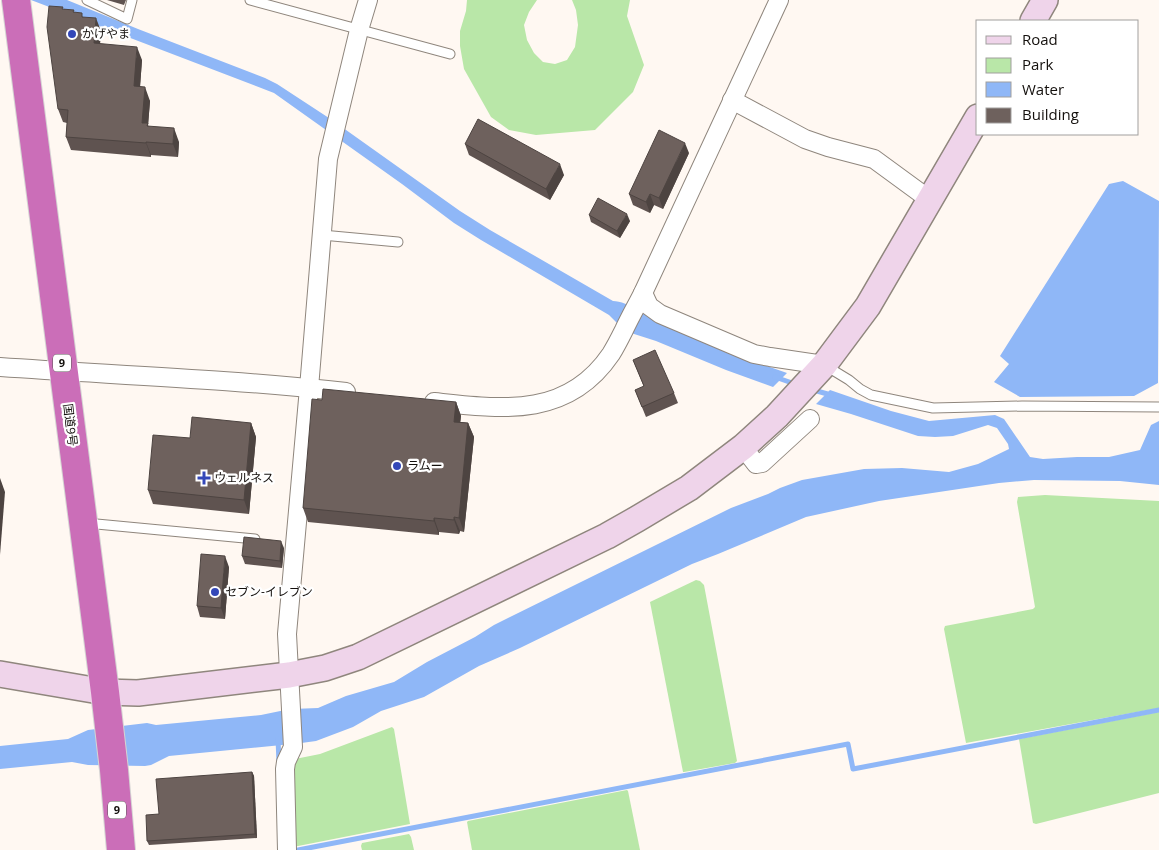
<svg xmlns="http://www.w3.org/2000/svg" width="1159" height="850" font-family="'Open Sans','Noto Sans JP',sans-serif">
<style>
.green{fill:#b9e7a8}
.water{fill:#8fb7f7}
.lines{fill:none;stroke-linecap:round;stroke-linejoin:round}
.stream{stroke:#8fb7f7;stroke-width:5}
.lane-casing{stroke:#8f867d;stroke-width:11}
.street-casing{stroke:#8f867d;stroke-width:20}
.secondary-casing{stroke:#8f867d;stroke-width:28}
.highway-casing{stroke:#d5d4d3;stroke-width:30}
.lane{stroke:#fff;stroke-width:9}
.street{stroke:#fff;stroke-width:18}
.secondary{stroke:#efd4ea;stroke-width:25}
.highway{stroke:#cb6eb8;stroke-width:28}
.wall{fill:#5f5350}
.shaded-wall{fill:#4d4441}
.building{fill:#6e615d;stroke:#4d4441}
.poi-dot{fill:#3347b8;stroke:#fff;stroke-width:2}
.labels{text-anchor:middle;stroke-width:4.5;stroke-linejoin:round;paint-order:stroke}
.shield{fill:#fff;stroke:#5a5856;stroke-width:1}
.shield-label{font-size:11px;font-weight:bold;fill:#14100d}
.poi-label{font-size:12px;fill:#14100d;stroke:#fff;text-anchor:start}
.street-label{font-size:12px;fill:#14100d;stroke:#fff}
</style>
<rect width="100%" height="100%" fill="#fff8f2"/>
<g class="green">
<polygon points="467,0 537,0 529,12 524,25 527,40 534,53 543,62 555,64 567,60 575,47 578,25 576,10 572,0 630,0 627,16 644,65 633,92 595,130 536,135 509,130 491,117 464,69 460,46 460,31 466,11"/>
<polygon points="1045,495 1159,501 1159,708 966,743 944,629 945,626 1033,609 1035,607 1017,502 1018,497"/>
<polygon points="696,580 700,581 704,585 737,761 735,763 684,772 683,772 650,602"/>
<polygon points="1159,712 1159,793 1036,824 1033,823 1019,739"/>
<polygon points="392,727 394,729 410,824 293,847 291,773 295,759 320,754"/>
<polygon points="627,790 628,791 640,850 472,850 467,822 468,821"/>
<polygon points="409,834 411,837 414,850 362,850 361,846 362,843"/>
</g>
<g class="water">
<path d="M 31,0 L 67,0 L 138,29 L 265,78 L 277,84 L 332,120 L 460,211 L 490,230 L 613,301 C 627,301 652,317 664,325 L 730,353 L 787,373 L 773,387 L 726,370 L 656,341 L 631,333 L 617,323 L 609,315 L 481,240 L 454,223 L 402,184 L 274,93 Z"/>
<polygon points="1123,181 1159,201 1158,383 1134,396 1020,397 994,382 1009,364 1000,356 1109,184"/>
<polygon points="830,390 891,411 929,421 995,415 1004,419 1030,457 1043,459 1077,457 1109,457 1140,450 1151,425 1159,421 1159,485 1120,481 1034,480 999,483 879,501 806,517 718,554 692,564 520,648 479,666 424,697 381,711 353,727 316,741 294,744 292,709 318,708 346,696 394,682 427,662 475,637 494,625 731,508 768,494 780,488 802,480 864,469 902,468 949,472 978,464 1009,449 1008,444 997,428 988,425 953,436 935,437 918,436 851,414 816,404"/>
<polygon points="290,709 292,744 169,756 151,765 145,766 88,765 72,762 0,769 0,746 68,739 88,730 147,723 156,725 261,715"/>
</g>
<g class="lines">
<g class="stream">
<polyline points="775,377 795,384"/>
<polyline points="810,389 831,395"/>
<polyline points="278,739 279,763"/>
<polyline points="298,850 848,744 853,769 1159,710"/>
</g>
<defs>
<g id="lane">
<polyline points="87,0 127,19 132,0"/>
<polyline points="250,0 450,54"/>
<polyline points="322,235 398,242"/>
<polyline points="826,366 849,380 860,389 871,395 933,408 1022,406 1159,407"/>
<polyline points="86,523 255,539"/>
</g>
<g id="street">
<polyline points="732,100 805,139 828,147 874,159 930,200"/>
<polyline points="643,293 649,306 660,314 754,354 770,357 824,365"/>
<path d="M 0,367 C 115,375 231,379 346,392"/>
<path d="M 434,402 C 501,409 567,419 611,354 C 616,346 620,338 624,330 C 630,317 637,305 643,293 L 779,0"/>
<polyline points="743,447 756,464 762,463 810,419"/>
<polyline points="287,850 285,769 286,762 293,747 287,634 309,388 328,159 359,30 368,0"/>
</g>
<g id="secondary">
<polyline points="1033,21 1045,0"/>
<polyline points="0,674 105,692 138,693 289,675 325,668 358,657 607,536 637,519 689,488 743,447 777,416 824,365 868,306 978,117"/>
</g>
<polyline id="highway" points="16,0 105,692 114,770 121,850"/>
</defs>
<use href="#lane" class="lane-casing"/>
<use href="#street" class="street-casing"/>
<use href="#secondary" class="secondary-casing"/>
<use href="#highway" class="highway-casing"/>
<use href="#lane" class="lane"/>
<use href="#street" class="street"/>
<use href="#secondary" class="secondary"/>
<use href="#highway" class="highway"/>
</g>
<g class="wall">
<polygon points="107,0 126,0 124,5"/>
<polygon points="64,9 74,12 83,17 101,31 100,44 142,60 140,87 150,101 148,126 179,142 178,157 151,155 151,157 71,150 66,137 67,123 63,122 58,109"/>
<polygon points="465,144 564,175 550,200 469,155"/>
<polygon points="689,153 663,209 654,205 650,213 633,205 629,194"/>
<polygon points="589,215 630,221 620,238 591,222"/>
<polygon points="633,360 674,393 678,403 646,417 635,390 644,387"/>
<polygon points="322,400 456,402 461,416 460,422 468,423 474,437 464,532 460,531 459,534 439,532 439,535 308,522 303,508"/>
<polygon points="251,423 256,437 249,514 153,504 148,490 190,438"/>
<polygon points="284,548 282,568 245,564 242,556"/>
<polygon points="229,567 225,619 200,617 197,606"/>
<polygon points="252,772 254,776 257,838 149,845 147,841 159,814"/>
</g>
<g class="shaded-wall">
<polygon points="96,18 101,31 99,57 94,43"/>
<polygon points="137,47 142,60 139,100 134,86"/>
<polygon points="145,87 150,101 148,125 152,137 142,123"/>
<polygon points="174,128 179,142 178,157 173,144"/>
<polygon points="146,142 151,155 151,157 146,143"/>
<polygon points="685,143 689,153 663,209 659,198"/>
<polygon points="560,164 564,175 550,200 546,189"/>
<polygon points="650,194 654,205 650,213 646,202"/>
<polygon points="627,214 630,221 620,238 617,231"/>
<polygon points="456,402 461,416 459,436 454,422"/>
<polygon points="251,423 256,437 249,514 244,500"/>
<polygon points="468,423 474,437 464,532 459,518"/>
<polygon points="0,478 5,492 0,555"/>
<polygon points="454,517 460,531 459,534 454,520"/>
<polygon points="434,518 439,532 439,535 434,521"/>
<polygon points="281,541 284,548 282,568 280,561"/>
<polygon points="225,556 229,567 225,619 221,608"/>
<polygon points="252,772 254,776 257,838 255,834"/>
</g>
<g class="building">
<polygon points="49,6 63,7 62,9 74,10 73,12 82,13 82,17 96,18 94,43 137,47 134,86 145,87 142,123 148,123 147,126 174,128 173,144 146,142 146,143 66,137 68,110 58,109 47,27"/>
<polygon points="478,119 560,164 546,189 465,144"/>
<polygon points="659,130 685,143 659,198 650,194 646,202 629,194"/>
<polygon points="598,198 627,214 617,231 589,215"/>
<polygon points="655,350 674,393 642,407 635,390 644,386 633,360"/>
<polygon points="323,389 456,402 454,422 468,423 459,518 454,517 454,520 434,518 434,521 303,508 312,399 322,400"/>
<polygon points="192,417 251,423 244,500 148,490 153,435 190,438"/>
<polygon points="244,537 281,541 280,561 242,556"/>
<polygon points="201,554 225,556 221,608 197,606"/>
<polygon points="252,772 255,834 147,841 146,815 159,814 156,779"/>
</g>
<g class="poi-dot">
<circle cx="72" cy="34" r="5"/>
<circle cx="397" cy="466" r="5"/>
<path d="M201.5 470.5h5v5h5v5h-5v5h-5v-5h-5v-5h5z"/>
<circle cx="215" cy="592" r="5"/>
</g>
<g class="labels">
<g class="shield">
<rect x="53" y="354.5" width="18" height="17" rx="4"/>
<rect x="108" y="801.5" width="18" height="17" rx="4"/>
</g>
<g class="shield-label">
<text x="62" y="367">9</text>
<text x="117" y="814">9</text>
</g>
<g class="poi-label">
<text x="82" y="38">かげやま</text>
<text x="407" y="470">ラムー</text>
<text x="214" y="482">ウェルネス</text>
<text x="225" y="596">セブン-イレブン</text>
</g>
<g class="street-label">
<text transform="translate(70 425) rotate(83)" y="4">国道9号</text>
</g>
</g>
<rect x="976" y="20" width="162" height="115" fill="#ffffff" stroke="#a19f9e"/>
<rect x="986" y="36" width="25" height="8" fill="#efd4ea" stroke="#a19f9e"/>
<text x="1022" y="45" font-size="15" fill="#14100d">Road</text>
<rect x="986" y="58" width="25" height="15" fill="#b9e7a8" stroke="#a19f9e"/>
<text x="1022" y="70" font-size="15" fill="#14100d">Park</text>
<rect x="986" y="82" width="25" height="15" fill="#8fb7f7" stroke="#a19f9e"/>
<text x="1022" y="95" font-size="15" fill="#14100d">Water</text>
<rect x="986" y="108" width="25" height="15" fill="#6e615d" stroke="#a19f9e"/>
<text x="1022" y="120" font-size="15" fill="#14100d">Building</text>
</svg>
